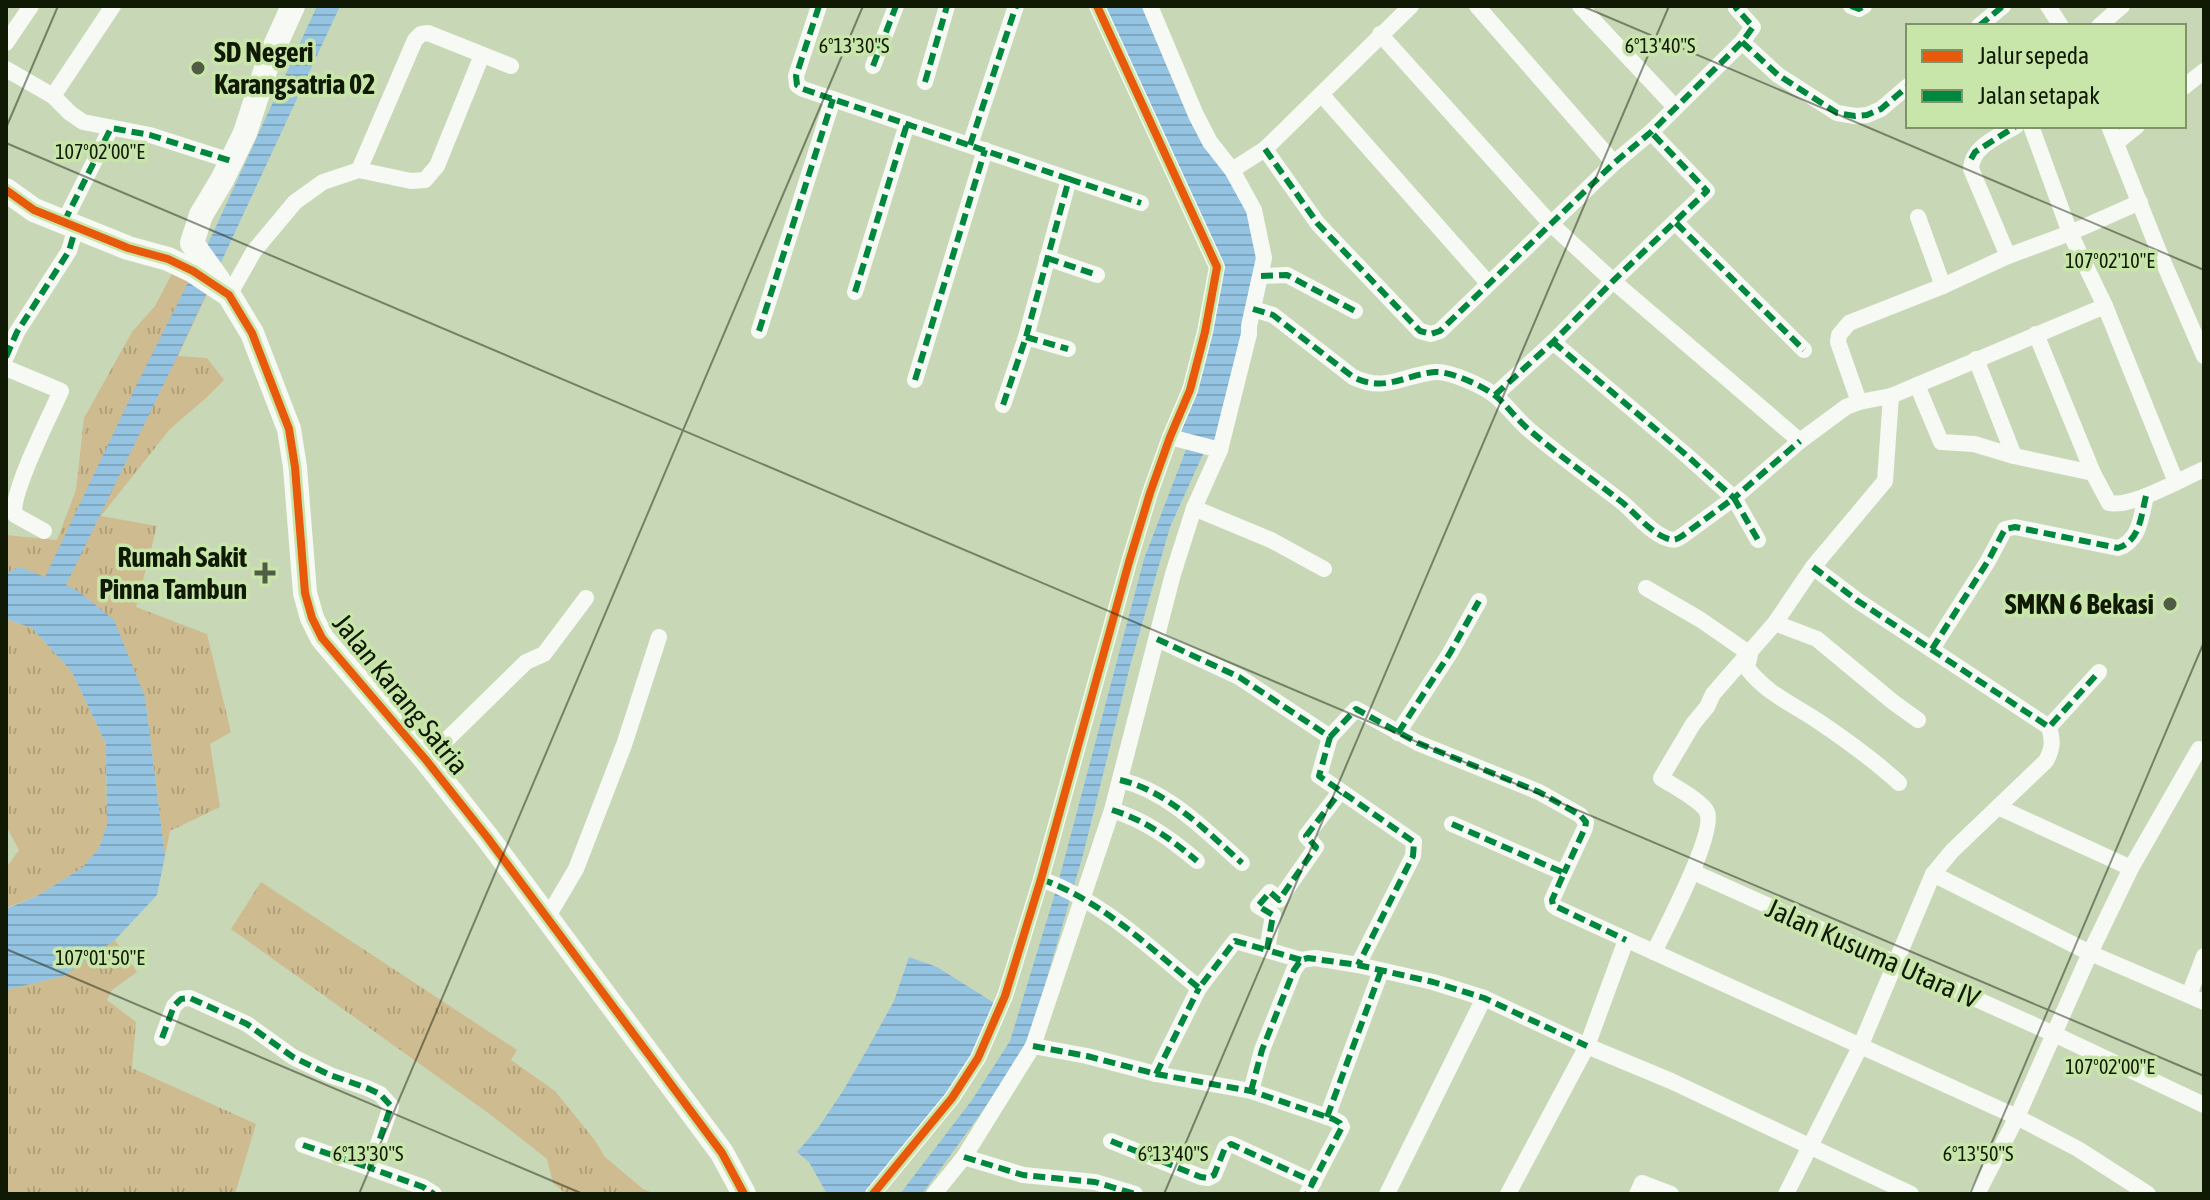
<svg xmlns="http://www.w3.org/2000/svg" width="2210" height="1200" font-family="'Asap Condensed',sans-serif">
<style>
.grass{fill:url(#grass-tufts)}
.water{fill:url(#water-rules)}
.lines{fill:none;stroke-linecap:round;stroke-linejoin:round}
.street{stroke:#f7f9f4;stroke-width:16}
.secondary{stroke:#f7f9f4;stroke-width:24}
.quiet{stroke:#00873e;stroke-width:6;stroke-dasharray:12 6;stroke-linecap:butt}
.cycleway-casing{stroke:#c8e5aa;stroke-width:13}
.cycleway{stroke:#e8590c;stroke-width:8}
.ticks{fill:none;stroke:#101904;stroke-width:2;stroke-opacity:0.45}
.poi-dot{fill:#505c43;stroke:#c8e5aa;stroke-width:3}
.labels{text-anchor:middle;stroke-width:7;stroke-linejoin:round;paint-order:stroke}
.poi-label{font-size:28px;font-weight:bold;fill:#101904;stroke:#c8e5aa;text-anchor:end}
.street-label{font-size:28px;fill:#101904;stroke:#c8e5aa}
.ticks-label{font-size:20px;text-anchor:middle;fill:#101904;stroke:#c8e5aa;stroke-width:7;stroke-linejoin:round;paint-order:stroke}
</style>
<defs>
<pattern id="grass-tufts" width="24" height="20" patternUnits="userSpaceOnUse" patternTransform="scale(2)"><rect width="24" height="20" fill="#cebb8f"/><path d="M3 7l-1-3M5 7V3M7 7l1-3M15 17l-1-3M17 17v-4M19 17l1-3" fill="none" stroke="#b0a07a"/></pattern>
<pattern id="water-rules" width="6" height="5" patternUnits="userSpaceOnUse" patternTransform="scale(2)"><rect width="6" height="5" fill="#95c3e2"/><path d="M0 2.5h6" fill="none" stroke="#7fa7c0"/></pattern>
</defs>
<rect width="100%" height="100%" fill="#c8d8b7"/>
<g class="grass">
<polygon points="175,268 208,292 178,356 207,358 224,380 205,399 170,429 101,516 157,526 136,607 207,634 231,732 210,744 220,807 170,831 165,856 145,697 20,567 6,573 6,535 57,540 76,490 84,418 132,332 155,306"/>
<polygon points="6,619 32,628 72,672 106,744 107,825 99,848 82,868 37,896 6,908 6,868 19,850 6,826"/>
<polygon points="261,882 517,1050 511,1060 555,1091 594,1139 605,1157 643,1189 655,1194 566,1194 553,1183 547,1159 491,1115 231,929"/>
<polygon points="115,940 137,972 112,990 107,1000 136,1022 132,1068 256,1124 235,1194 6,1194 6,990 63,976"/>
</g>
<g class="water">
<polygon points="317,6 340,6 177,357 66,585 78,591 114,620 145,697 165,856 157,895 115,940 63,976 6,990 6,909 37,896 82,868 99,848 107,825 106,744 72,672 32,628 6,619 6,573 20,567 45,577 134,390 214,231"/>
<polygon points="1097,6 1150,6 1262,241 1220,450 1170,437 1217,267"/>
<polygon points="1187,447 1204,452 1170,527 1130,666 1083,855 1039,1005 1025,1048 979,1116 922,1194 900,1194 972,1100 1010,1041 1057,887 1144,559"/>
<polygon points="909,957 937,967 999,1006 978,1058 873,1194 827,1194 809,1162 797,1152 818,1128 843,1091 868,1048 894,1001"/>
</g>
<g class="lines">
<g class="street">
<polyline points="819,6 796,76 797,85 803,89 1069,179 1026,337 1003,405"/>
<polyline points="1477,6 1614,163"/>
<polyline points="1580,6 1675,107"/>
<polyline points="1851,6 1859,9 1864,6"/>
<polyline points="2048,6 2061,26"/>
<polyline points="1979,26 2003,6"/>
<polyline points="2099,26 2122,6"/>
<polyline points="1380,34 1551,224 1613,281 1800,441"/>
<polyline points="1742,42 1778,75 1837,113 1855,116 1867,115 1881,109 1908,86"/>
<polyline points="6,43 31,6"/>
<polyline points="873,66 896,6"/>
<polyline points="6,69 53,96 70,113 83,122 150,135 231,161"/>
<polyline points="925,82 947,6"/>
<polyline points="2184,87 2204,71"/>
<polyline points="1322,95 1488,283"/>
<polyline points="53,96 113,6"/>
<polyline points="2031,126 2070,233 2105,306 2176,482"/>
<polyline points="2109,126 2159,252 2204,356"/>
<polyline points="2116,143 2137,126"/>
<polyline points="970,145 1016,6"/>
<polyline points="1265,149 1318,224 1420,331 1431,334 1440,331 1614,163 1651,132 1742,42 1753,27 1736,8 1738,6"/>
<polyline points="359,170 415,40 421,34 428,33 511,66"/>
<polyline points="1232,170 1265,149 1411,6"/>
<polyline points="1069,179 1141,203"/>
<polyline points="1918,217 1943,286"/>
<polyline points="64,222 111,128"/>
<polyline points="1676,223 1804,350"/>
<path d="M 2008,256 L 1971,169 C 1972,146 1998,137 2016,126"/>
<polyline points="1047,258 1097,275"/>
<polyline points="1261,276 1287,275 1355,311"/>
<polyline points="855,292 907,124"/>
<polyline points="229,295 254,251 295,202 323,182 359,170 411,181 425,180 437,166 482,55"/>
<path d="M 1253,309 L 1273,315 L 1353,377 C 1386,393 1403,375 1435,372 C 1451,371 1485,387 1497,397 C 1507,406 1516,418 1527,428 C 1558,455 1591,478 1623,503 C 1636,514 1650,532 1666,538 C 1673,541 1676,540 1682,536 L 1734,498 L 1758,540"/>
<polyline points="759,331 833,99"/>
<path d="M 2036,334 L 2093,473 L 2109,503 C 2131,508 2182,479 2204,469"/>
<polyline points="1026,337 1068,349"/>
<polyline points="1553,342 1685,454 1734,498 1800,441 1846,407 1859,402 1891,396 2105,306"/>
<polyline points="6,357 17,332 69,251 76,227"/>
<polyline points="1976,359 2014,456"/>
<path d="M 6,368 L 61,391 C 51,414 9,495 15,515 L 44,531"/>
<polyline points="915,380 985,150"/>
<polyline points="1917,385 1941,442 1974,444 2014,456 2093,473"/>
<polyline points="1495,395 1553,342 1613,281 1707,191 1651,132"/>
<polyline points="1859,402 1838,342 1839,335 1849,323 1943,286 2008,256 2070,233 2140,202"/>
<polyline points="1170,437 1220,450"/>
<polyline points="1194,508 1271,540 1324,569"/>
<path d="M 1646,588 L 1701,620 L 1750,654 L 1747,668 C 1767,694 1791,703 1818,721 C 1846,740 1874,760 1899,783"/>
<polyline points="1775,623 1817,639 1893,702 1918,720"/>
<polyline points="1157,639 1239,677 1330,737 1319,776 1414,842 1413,856 1358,965"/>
<path d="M 1932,649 L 1988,561 L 2005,529 L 2015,527 L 2118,548 C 2140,541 2141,516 2146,496"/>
<polyline points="2049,727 2099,672"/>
<polyline points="1398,733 1450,653 1479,601"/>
<polyline points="1330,737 1356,709 1418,743 1539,792 1580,815 1586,822 1585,828 1564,873"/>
<polyline points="426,760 526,662 544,654 586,598"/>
<path d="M 1120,780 C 1168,791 1206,831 1242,863"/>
<polyline points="1998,807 2131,868"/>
<path d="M 1112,810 C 1145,820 1171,839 1197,861"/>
<polyline points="1452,824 1564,873 1552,900 1553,905 1557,908 2017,1117 2078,1149 2148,1194"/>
<polyline points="1693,872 2054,1034 2204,1105"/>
<polyline points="1933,874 2090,953 2204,1002"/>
<path d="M 1041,879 C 1102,901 1149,947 1199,988 L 1235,941 L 1267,950"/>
<polyline points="547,918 576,869 624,745 659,637"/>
<path d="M 1654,952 C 1665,930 1716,832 1707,812 C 1702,801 1673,786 1661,778 L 1693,724 L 1707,707 L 1713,694 L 1775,623 L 1813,567 L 1885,481 L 1891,396"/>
<polyline points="1301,960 1267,950 1273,915 1258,906 1270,892 1279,900 1316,847 1306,836 1340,792"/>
<polyline points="2189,995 2204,956"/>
<polyline points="162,1038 174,1006 181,999 190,998 247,1024 293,1057 330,1075 367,1088 380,1094 391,1106 370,1168 423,1187 434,1194"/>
<polyline points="1033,1046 1087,1056 1156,1074 1251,1091 1333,1119 1340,1123 1342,1127 1307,1194"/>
<polyline points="1156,1074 1199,988"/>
<polyline points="1251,1091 1262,1050 1294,970 1301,960 1315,958 1358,965 1433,982 1484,998 1587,1046 1671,1081 1911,1194"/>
<polyline points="1327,1117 1381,971"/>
<polyline points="1111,1141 1201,1177 1208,1178 1214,1175 1225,1148 1231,1144 1314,1182"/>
<polyline points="303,1145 370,1168"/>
<polyline points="964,1157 1023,1175 1095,1182 1135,1194"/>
<polyline points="873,1194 952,1098 978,1058 1005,996 1041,879 1129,562 1150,493 1170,437 1190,390 1205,332 1217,267 1097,6"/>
<polyline points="934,1194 964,1157 1033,1046 1112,810 1173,574 1194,508 1220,450 1249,334 1249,326 1264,258 1254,210 1232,170 1210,142 1196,115 1150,6"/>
<polyline points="1387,1194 1484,998"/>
<polyline points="1508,1194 1587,1046 1626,940"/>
<polyline points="1637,1194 1642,1183 1671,1194"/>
<path d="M 1786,1194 L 1860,1047 L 1933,874 L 1952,851 L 2046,761 C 2053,748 2053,741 2049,727 L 1858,601 L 1813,567"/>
<polyline points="1977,1194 2017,1117 2090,953 2131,868 2199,749"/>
</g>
<g class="secondary">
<polyline points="6,190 34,210 128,248 168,259 193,271 229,295 252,333 289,429 295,467 305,593 312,618 322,638 426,760 487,837 722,1153 744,1194"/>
<polyline points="219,281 192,243 201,215 222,180 245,133 269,59 293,6"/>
</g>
<g class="quiet">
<polyline points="819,6 796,76 797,85 803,89 1069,179 1026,337 1003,405"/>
<polyline points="1851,6 1859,9 1864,6"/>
<polyline points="1979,26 2003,6"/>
<polyline points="1742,42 1778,75 1837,113 1855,116 1867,115 1881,109 1908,86"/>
<polyline points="873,66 896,6"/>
<polyline points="925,82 947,6"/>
<polyline points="970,145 1016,6"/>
<polyline points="1265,149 1318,224 1420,331 1431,334 1440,331 1614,163 1651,132 1742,42 1753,27 1736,8 1738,6"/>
<polyline points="1971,159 1975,152 2016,126"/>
<polyline points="1069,179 1141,203"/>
<polyline points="64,222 111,128 150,135 231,161"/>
<polyline points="1676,223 1804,350"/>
<polyline points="1047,258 1097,275"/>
<polyline points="1261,276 1287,275 1355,311"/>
<polyline points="855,292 907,124"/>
<path d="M 1253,309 L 1273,315 L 1353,377 C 1386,393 1403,375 1435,372 C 1451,371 1485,387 1497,397 C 1507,406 1516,418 1527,428 C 1558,455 1591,478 1623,503 C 1636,514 1650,532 1666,538 C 1673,541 1676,540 1682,536 L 1734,498 L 1758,540"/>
<polyline points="759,331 833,99"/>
<polyline points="1026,337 1068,349"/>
<polyline points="1553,342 1685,454 1734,498 1800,441"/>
<polyline points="6,357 17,332 69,251 76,227"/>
<polyline points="915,380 985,150"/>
<polyline points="1495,395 1553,342 1613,281 1707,191 1651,132"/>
<polyline points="1813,567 1858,601 2049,727 2099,672"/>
<polyline points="1157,639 1239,677 1330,737 1319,776 1414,842 1413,856 1358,965"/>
<path d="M 1932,649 L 1988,561 L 2005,529 L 2015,527 L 2118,548 C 2140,541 2141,516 2146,496"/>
<polyline points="1398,733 1450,653 1479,601"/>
<polyline points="1330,737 1356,709 1418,743 1539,792 1580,815 1586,822 1585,828 1564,873"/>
<path d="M 1120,780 C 1168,791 1206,831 1242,863"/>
<path d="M 1112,810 C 1145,820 1171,839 1197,861"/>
<polyline points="1452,824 1564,873 1552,900 1553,905 1626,940"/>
<path d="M 1041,879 C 1102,901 1149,947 1199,988 L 1235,941 L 1267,950"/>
<polyline points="1301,960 1267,950 1273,915 1258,906 1270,892 1279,900 1316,847 1306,836 1340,792"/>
<polyline points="162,1038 174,1006 181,999 190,998 247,1024 293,1057 330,1075 367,1088 380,1094 391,1106 370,1168 423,1187 434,1194"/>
<polyline points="1033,1046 1087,1056 1156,1074 1251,1091 1333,1119 1340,1123 1342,1127 1307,1194"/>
<polyline points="1156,1074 1199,988"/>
<polyline points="1251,1091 1262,1050 1294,970 1301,960 1308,958 1358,965 1433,982 1484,998 1587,1046"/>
<polyline points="1327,1117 1381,971"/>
<polyline points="1111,1141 1201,1177 1208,1178 1214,1175 1225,1148 1231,1144 1314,1182"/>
<polyline points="303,1145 370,1168"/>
<polyline points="964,1157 1023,1175 1095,1182 1135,1194"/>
</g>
<defs>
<g id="cycleway">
<polyline points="6,190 34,210 128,248 168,259 193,271 229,295 252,333 289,429 295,467 305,593 312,618 322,638 426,760 487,837 722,1153 744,1194"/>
<polyline points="873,1194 952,1098 978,1058 1005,996 1041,879 1129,562 1150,493 1170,437 1190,390 1205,332 1217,267 1097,6"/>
</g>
</defs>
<use href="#cycleway" class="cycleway-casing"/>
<use href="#cycleway" class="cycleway"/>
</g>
<path class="ticks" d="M 1582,6 L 2204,270M 6,128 L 58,6M 6,143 L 2204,1076M 6,949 L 583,1194M 359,1194 L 863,6M 1164,1194 L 1669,6M 1970,1194 L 2204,642"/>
<g class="poi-dot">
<circle cx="198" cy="68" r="8"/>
<path d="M261 561h8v8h8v8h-8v8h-8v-8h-8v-8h8z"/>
<circle cx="2170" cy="604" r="8"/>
</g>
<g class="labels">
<g class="poi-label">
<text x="214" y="62" text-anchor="start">SD Negeri<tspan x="214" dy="32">Karangsatria 02</tspan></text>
<text x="247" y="567">Rumah Sakit<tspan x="247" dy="32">Pinna Tambun</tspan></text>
<text x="2154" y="614">SMKN 6 Bekasi</text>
</g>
<g class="street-label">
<text transform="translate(401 694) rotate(51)" y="10">Jalan Karang Satria</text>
<text transform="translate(1873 953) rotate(24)" y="10">Jalan Kusuma Utara IV</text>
</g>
</g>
<g class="ticks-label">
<text x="854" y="53">6°13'30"S</text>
<text x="1660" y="53">6°13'40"S</text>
<text x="100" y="159">107°02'00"E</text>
<text x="2110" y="268">107°02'10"E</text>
<text x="100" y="965">107°01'50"E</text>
<text x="2110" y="1074">107°02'00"E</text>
<text x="368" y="1161">6°13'30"S</text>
<text x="1173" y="1161">6°13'40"S</text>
<text x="1978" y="1161">6°13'50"S</text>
</g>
<rect width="2210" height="1200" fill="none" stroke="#101904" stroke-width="16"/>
<rect x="1906" y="24" width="280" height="104" fill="#c8e5aa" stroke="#7e9368" stroke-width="2"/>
<rect x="1922" y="50" width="40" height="12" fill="#e8590c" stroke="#7e9368" stroke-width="2"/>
<text x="1978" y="64" font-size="24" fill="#101904">Jalur sepeda</text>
<rect x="1922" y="90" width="40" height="12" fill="#00873e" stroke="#7e9368" stroke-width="2"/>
<text x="1978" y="104" font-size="24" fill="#101904">Jalan setapak</text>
</svg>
